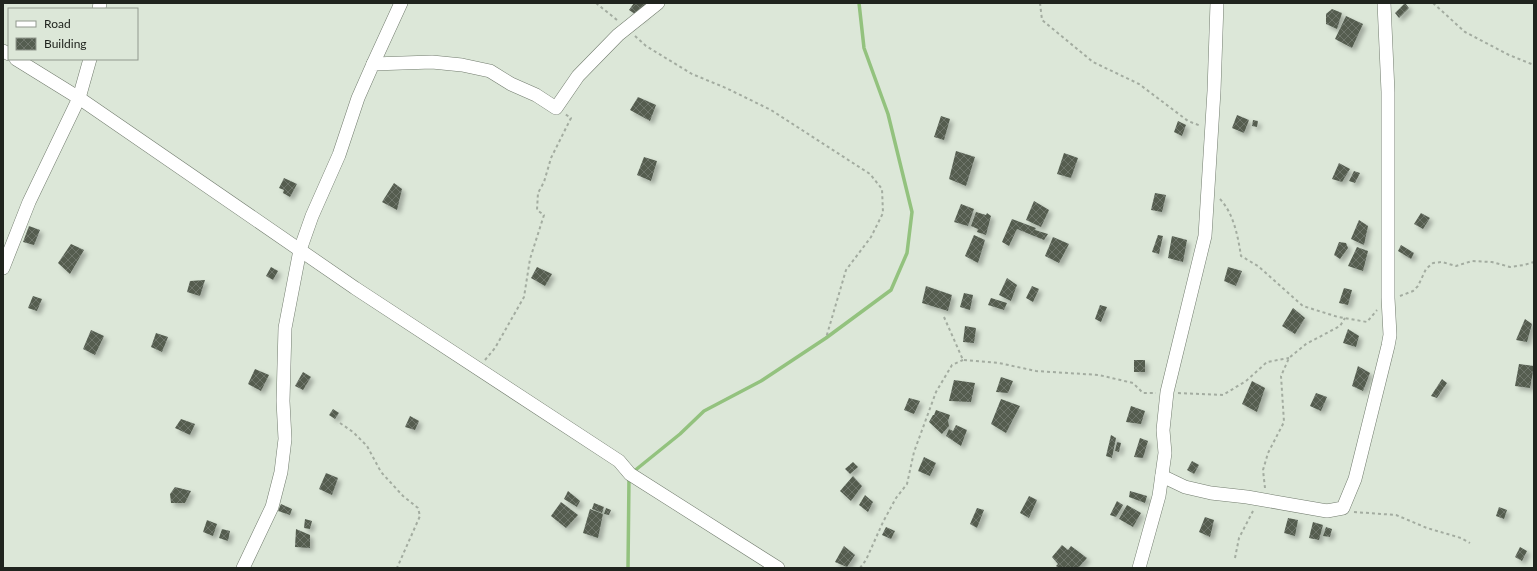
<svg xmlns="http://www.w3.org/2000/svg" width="1537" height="571" font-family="Lato,sans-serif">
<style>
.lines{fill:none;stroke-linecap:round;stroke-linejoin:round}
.stream{stroke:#93c27e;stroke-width:3.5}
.building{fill:url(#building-cross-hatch);filter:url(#shadow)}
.minor-casing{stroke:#727c6e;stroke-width:14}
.path{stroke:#a3aca0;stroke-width:2;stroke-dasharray:3 3;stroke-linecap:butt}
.minor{stroke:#fff;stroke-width:13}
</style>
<defs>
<pattern id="building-cross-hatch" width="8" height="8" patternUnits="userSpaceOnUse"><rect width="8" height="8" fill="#545d50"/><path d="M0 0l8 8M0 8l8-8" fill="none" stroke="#6e756b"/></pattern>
<filter id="shadow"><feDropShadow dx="3.5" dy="3.5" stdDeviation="2" flood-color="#0004"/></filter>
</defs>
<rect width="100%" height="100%" fill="#dce7d8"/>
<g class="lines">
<g class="stream">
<polyline points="633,472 680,434 704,411 761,381 826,338 891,290 907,253 912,212 888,114 864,48 859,3"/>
<polyline points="628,568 629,478"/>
</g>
</g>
<g class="building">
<polygon points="634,3 650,3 641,18 629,10"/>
<polygon points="1405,3 1409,8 1399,18 1395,13"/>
<polygon points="1332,9 1342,13 1337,29 1326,24 1326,14"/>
<polygon points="1346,16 1363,24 1352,48 1335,39"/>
<polygon points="638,97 656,105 650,121 630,110"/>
<polygon points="1237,115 1249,120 1244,133 1232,128"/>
<polygon points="941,116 950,119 944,140 934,137"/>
<polygon points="1253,120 1258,121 1257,127 1252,126"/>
<polygon points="1178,121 1186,125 1182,136 1174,132"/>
<polygon points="956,151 975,157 966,186 949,179"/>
<polygon points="1064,153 1078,158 1071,178 1057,174"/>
<polygon points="644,157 657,161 651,181 637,175"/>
<polygon points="1339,163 1350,169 1342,182 1332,179"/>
<polygon points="1354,171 1360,173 1355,183 1349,181"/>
<polygon points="284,178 297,184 290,197 283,193 284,190 279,188"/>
<polygon points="394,183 402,189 397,210 382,202"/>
<polygon points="1155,193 1166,195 1162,212 1151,210"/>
<polygon points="1034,201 1049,210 1041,227 1026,220"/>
<polygon points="961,204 974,209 968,226 954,222"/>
<polygon points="976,212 986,215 987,213 991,216 986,235 977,232 978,229 971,226"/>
<polygon points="1421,213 1430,218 1423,229 1414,224"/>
<polygon points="1012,219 1036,228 1035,230 1048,234 1044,240 1017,229 1009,246 1002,242"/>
<polygon points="1359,220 1368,226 1364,245 1351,239"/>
<polygon points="29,226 40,230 34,245 23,242"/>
<polygon points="974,235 985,240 978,263 965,256"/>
<polygon points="1158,235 1163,236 1159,254 1152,252"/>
<polygon points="1172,236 1187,240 1183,262 1168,258"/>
<polygon points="1053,237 1069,244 1059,263 1045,256"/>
<polygon points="1339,242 1346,243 1348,248 1340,259 1334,255"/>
<polygon points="71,244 84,250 70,274 58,263"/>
<polygon points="1401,245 1414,253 1411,259 1398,251"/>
<polygon points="1357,247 1368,251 1363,271 1348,266"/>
<polygon points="271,267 278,271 273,280 266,276"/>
<polygon points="537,267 552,274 545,286 531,278"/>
<polygon points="1228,267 1242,271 1236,286 1224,281"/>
<polygon points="1007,278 1017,285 1011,301 999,295"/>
<polygon points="205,280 200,296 187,292 190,281"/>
<polygon points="926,286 952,295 948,311 922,303"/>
<polygon points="1032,286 1039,289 1033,302 1026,298"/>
<polygon points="1344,288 1352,290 1348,305 1339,303"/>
<polygon points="964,293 973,295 970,310 960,307"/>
<polygon points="33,296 42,299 37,311 28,308"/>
<polygon points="991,298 1007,303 1004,310 988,305"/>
<polygon points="1100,305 1107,307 1101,322 1095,319"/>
<polygon points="1293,308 1305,318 1295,334 1282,326"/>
<polygon points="1525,319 1532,324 1527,342 1516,340"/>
<polygon points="965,326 976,328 974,343 963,342"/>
<polygon points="1348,329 1359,336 1356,347 1343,343"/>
<polygon points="91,330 104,336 95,355 83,349"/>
<polygon points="156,333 168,337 162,352 151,347"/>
<rect x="1134" y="360" width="11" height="12"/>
<polygon points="1519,364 1534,366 1530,388 1515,386"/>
<polygon points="1358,366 1370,373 1363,391 1352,386"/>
<polygon points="255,369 269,375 261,391 248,384"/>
<polygon points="303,372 311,377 303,390 295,386"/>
<polygon points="1001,377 1013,381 1008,393 996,392"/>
<polygon points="1442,379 1447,383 1437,398 1431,396"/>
<polygon points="954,380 975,383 971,402 949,401"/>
<polygon points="1252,381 1265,388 1257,412 1242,404"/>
<polygon points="1316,393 1327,397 1321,411 1310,406"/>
<polygon points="909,398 920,401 914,414 904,410"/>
<polygon points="1001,399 1020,406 1006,433 991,424"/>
<polygon points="1131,406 1145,411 1141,424 1126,422"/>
<polygon points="333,409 339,413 335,419 329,415"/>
<polygon points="936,410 950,415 948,421 949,426 942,434 929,422 933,415 934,415"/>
<polygon points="410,416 419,421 415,430 405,427"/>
<polygon points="181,419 195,424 190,435 175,428"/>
<polygon points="956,425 967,430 961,446 946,436 949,429 953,431"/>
<polygon points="1111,435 1116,438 1112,458 1106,456"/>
<polygon points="1140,438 1148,441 1143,458 1134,457"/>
<polygon points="1117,442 1121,443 1119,452 1115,451"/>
<polygon points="924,457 936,463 930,476 918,471"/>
<polygon points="1192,461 1199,465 1194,474 1187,470"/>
<polygon points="853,462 858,467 850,474 845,469"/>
<polygon points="326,473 338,478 332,495 319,489"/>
<polygon points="853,476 862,486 851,501 840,491"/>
<polygon points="175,487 191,491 185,503 171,503 170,494"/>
<polygon points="568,491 580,501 577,507 564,499"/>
<polygon points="1130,491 1147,496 1145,503 1129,497"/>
<polygon points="865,495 873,502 868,512 859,505"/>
<polygon points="1029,496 1037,500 1029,518 1020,513"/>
<polygon points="1117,501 1123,505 1116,517 1110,515"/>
<polygon points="561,502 578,515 566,528 551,516"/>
<polygon points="594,503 604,507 602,513 592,509"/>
<polygon points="281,504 292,509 290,515 278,511"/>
<polygon points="1127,505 1141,513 1133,527 1119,519"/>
<polygon points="1499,507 1507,510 1504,519 1496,516"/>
<polygon points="606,508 611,510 609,515 604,514"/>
<polygon points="977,508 984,510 977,528 970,524"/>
<polygon points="590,509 603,514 598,538 583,533"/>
<polygon points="1205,517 1214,520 1210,537 1199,532"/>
<polygon points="1288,518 1298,520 1295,536 1284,533"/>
<polygon points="305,519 312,521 310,529 304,528"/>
<polygon points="207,520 217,524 213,536 203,532"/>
<polygon points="1313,522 1323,525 1319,540 1309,538"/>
<polygon points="886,527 895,531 891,539 882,535"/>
<polygon points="1326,527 1332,529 1330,537 1323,536"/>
<polygon points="222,529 230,531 228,541 219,538"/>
<polygon points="296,529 310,535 310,548 295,547"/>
<polygon points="1062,545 1068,550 1071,546 1087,558 1078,568 1059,568 1056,566 1058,564 1052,557"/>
<polygon points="844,546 855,555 847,567 835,562"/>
<polygon points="1520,547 1527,551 1522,561 1515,557"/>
</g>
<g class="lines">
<defs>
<g id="minor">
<polyline points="99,9 100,3"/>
<polyline points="3,51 9,54"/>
<polyline points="16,59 79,98 355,288 619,461 630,474 778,568"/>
<polyline points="373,64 401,3"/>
<polyline points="3,268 29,202 79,98 90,59"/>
<polyline points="1162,476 1185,487 1211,493 1247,497 1327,511 1343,508 1355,479 1388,346 1390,335 1388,298 1388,92 1384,3"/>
<polyline points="243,568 272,507 281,472 285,439 283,401 285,328 300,250 312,216 339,155 358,98 373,64 432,62 462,65 490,71 511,84 536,95 556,108 578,76 618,35 658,3"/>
<polyline points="1139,568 1159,496 1165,453 1163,430 1167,392 1205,236 1214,91 1217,3"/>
</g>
</defs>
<use href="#minor" class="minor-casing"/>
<g class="path">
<polyline points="596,3 617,20"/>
<polyline points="1040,3 1042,20 1093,62 1139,84 1188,121 1201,126"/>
<polyline points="1433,3 1465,32 1509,55 1534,65"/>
<polyline points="635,36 646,46 692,74 726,88 771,110 870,174 882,189 883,213 871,237 846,270 826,338"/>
<path d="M 1220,199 C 1234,214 1238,237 1241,256 L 1258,266 L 1303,306 L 1338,317 L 1367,322 L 1377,310"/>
<polyline points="1400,296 1413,291 1418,286 1426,269 1433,263 1442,262 1456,266 1472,261 1492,262 1510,267 1524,265 1534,262"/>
<polyline points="944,317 963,360 999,363 1036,371 1099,375 1133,383 1143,393 1156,393"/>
<polyline points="485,360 495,348 524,297 530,259 544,215 537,210 538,193 544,182 551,158 571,118 565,114"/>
<polyline points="1178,393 1223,395 1246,381 1267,362 1289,358"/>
<polyline points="340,423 353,432 367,446 381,472 403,496 418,508 420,516 397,568"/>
<polyline points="1265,488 1263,470 1268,453 1284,422 1281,376 1289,358 1306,344 1340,326 1345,318"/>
<polyline points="1354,512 1396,515 1427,528 1461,538 1470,543"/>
<polyline points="1235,558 1239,538 1253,511"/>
<polyline points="860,568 866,560 883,522 896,498 907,484 914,452 936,392 952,365 963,360"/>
</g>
<use href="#minor" class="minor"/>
</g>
<rect width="1537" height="571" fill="none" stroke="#20241e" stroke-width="8"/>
<rect x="8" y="8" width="130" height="52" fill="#dce7d8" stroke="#91998e"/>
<rect x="16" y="21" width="20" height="6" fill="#ffffff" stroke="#91998e"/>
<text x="44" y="28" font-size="12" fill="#20241e">Road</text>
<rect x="16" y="38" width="20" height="12" fill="url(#building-cross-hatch)" stroke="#91998e"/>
<text x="44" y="48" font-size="12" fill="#20241e">Building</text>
</svg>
